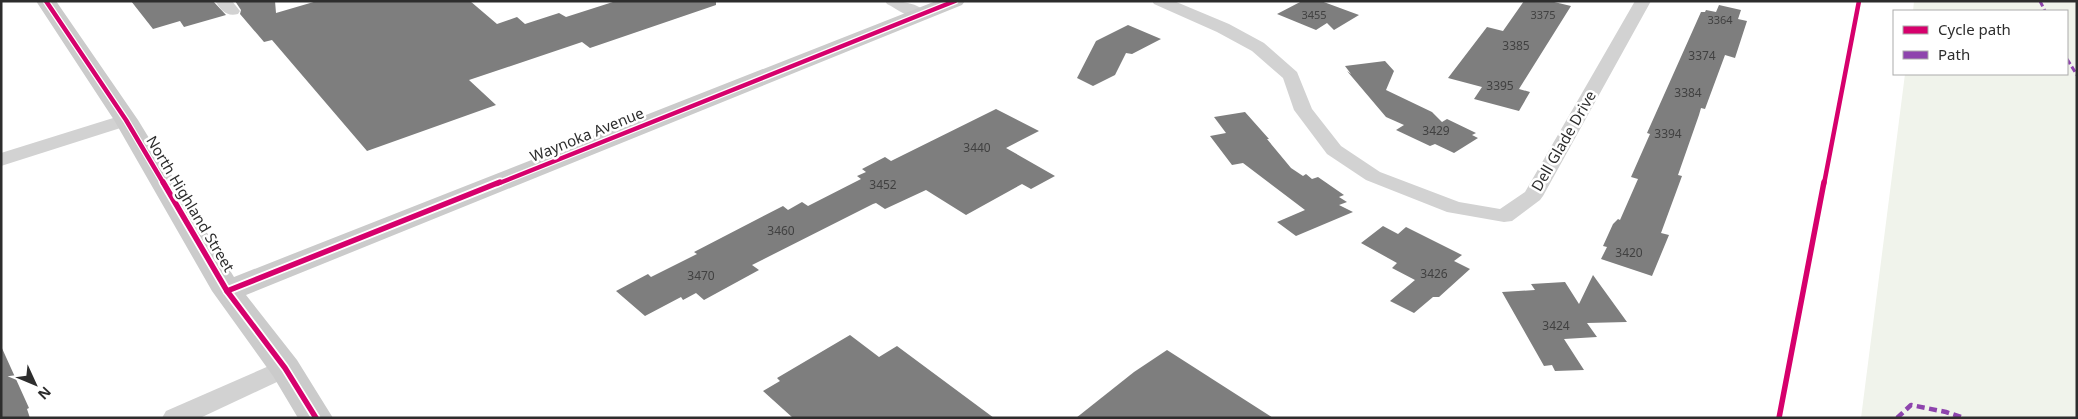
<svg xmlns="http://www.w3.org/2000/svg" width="2078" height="419" font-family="'Noto Sans',sans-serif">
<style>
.green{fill:#f0f3eb}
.building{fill:#7e7e7e}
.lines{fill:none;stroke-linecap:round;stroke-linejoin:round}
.street{fill:#d2d2d2;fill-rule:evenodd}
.secondary{fill:#cbcbcb;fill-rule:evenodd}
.quiet-far1{stroke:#8e44ad;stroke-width:3;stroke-dasharray:6 3;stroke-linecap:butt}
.quiet{stroke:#8e44ad;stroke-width:4.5;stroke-dasharray:8 4.5;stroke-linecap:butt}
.cycleway-far1-casing{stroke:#fff;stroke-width:7}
.cycleway-casing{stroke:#fff;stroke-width:9}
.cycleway-far1{stroke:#d6006c;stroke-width:4.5}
.cycleway{stroke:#d6006c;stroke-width:5.5}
.labels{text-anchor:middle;stroke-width:5;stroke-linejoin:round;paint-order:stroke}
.far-number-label{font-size:11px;fill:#414141}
.number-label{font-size:12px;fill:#414141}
.street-label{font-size:15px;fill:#2d2d2d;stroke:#fff}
</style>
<rect width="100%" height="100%" fill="#fff"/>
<polygon class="green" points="1914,1 2077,1 2077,418 1861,418 1905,74 2067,74 2067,11 1913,11"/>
<g class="building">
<polygon points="131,1 213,1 226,15 184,27 180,21 153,29"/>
<polygon points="235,1 275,1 276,13 317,1 470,1 497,24 517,17 525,24 559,13 566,17 616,1 716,1 716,5 590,48 582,42 469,80 496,105 367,151 272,40 264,42 240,14 241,10"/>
<polygon points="1302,1 1321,1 1359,15 1334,30 1327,23 1316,30 1277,14"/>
<polygon points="1524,1 1550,1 1571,6 1519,89 1530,92 1519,111 1474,99 1482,87 1448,78 1487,27 1503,31"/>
<polygon points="1719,5 1741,10 1738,19 1747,21 1735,58 1725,55 1705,109 1701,108 1699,115 1678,175 1682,176 1661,233 1669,235 1652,276 1601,259 1607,247 1603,246 1613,224 1618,219 1620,220 1638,179 1631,177 1650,134 1647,133 1701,12 1705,12 1706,10 1716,12"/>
<polygon points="1128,25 1161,39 1132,54 1126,53 1115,75 1093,86 1077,78 1096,41"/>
<polygon points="1385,61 1394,71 1386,90 1432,112 1442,122 1447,119 1476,133 1472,135 1478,138 1454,153 1435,144 1430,146 1396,130 1404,125 1386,117 1347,71 1351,74 1345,66"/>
<polygon points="996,109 1039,131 1006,148 1055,176 1031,189 1022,184 966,215 926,190 885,209 876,203 873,204 752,265 759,270 704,300 696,293 683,300 681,297 645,316 616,291 648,274 651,277 697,254 694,252 783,206 788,210 802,202 808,206 861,179 857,176 866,172 862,169 885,157 891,161"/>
<polygon points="1245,112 1269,139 1267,139 1291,168 1303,176 1306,174 1312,179 1318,177 1344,195 1339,197 1347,202 1339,205 1353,212 1296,236 1277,222 1305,210 1243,163 1232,165 1210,136 1226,133 1214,117"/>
<polygon points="1383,226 1398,234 1406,227 1462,255 1454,261 1470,269 1439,297 1433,297 1414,313 1390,301 1415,280 1392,268 1397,263 1361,243"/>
<polygon points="1593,275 1627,322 1587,323 1597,337 1564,339 1584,370 1555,371 1552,365 1544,366 1502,292 1535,290 1531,284 1565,282 1579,304"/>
<polygon points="850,335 879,357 897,346 901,349 994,418 793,418 763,391 780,381 777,378"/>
<polygon points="1,346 29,408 27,409 30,418 1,418"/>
<polygon points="1167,350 1273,418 1076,418 1134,372"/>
</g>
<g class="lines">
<g class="street">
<path d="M 215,1 L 232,1 L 240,11 L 238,14 C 226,17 221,10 215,1 Z"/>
<path d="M 885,1 C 900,1 919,2 928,15 L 926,18 C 913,22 899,10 887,4 Z"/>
<polygon points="1152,1 1174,1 1229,24 1264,43 1297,72 1312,109 1341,146 1380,172 1459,202 1500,209 1525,192 1635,1 1651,1 1543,196 1540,200 1512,221 1504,222 1447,212 1366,180 1327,154 1294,110 1283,78 1252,51 1217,32 1154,4"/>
<polygon points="126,114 133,116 135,120 133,124 1,166 1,153"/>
<polygon points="285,359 294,362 298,368 294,374 200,418 162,418 166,411"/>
</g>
<polygon class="secondary" points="36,1 56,1 138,120 234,277 936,1 965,1 962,5 246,295 297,360 333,418 298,418 273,376 212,291 114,120"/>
<g class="quiet-far1">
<polyline points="2040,1 2045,11"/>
<polyline points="2067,59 2077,75"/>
</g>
<polyline class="quiet" points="1897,418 1911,405 1946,412 1964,418"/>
<defs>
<g id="cycleway-far1">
<polyline points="46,1 126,120 164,184"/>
<polyline points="497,184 955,1"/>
<polyline points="1824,184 1859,1"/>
</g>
<g id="cycleway">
<polyline points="163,182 227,291 285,368 316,418"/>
<polyline points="227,291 500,182"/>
<polyline points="1779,418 1824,182"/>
</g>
</defs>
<use href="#cycleway-far1" class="cycleway-far1-casing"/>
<use href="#cycleway" class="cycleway-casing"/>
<use href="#cycleway-far1" class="cycleway-far1"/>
<use href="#cycleway" class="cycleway"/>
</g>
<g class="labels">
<g class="far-number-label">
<text x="1314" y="19">3455</text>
<text x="1543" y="19">3375</text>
<text x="1720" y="24">3364</text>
</g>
<g class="number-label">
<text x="1516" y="50">3385</text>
<text x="1702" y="60">3374</text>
<text x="1500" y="90">3395</text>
<text x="1688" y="97">3384</text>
<text x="1436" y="135">3429</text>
<text x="1668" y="138">3394</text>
<text x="977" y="152">3440</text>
<text x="883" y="189">3452</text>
<text x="781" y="235">3460</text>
<text x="1629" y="257">3420</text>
<text x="1434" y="278">3426</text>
<text x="701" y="280">3470</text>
<text x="1556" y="330">3424</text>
</g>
<g class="street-label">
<text transform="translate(587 135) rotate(-22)" y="5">Waynoka Avenue</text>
<text transform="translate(1564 141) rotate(-60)" y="5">Dell Glade Drive</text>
<text transform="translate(190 204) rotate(59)" y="5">North Highland Street</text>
</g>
</g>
<rect width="2078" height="419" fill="none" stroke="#2d2d2d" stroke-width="5"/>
<rect x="1893" y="10" width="175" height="65" fill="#ffffff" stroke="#ababab"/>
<rect x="1903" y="26" width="25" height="8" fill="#d6006c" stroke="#ababab"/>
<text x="1938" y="35" font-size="15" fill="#2d2d2d">Cycle path</text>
<rect x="1903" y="51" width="25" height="8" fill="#8e44ad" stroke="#ababab"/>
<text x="1938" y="60" font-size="15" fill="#2d2d2d">Path</text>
<g transform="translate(35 384) rotate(134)" stroke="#ffffff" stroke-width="4" paint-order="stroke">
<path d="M0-4L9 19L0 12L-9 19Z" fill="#2d2d2d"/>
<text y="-8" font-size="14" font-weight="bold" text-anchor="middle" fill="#2d2d2d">N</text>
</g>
</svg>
